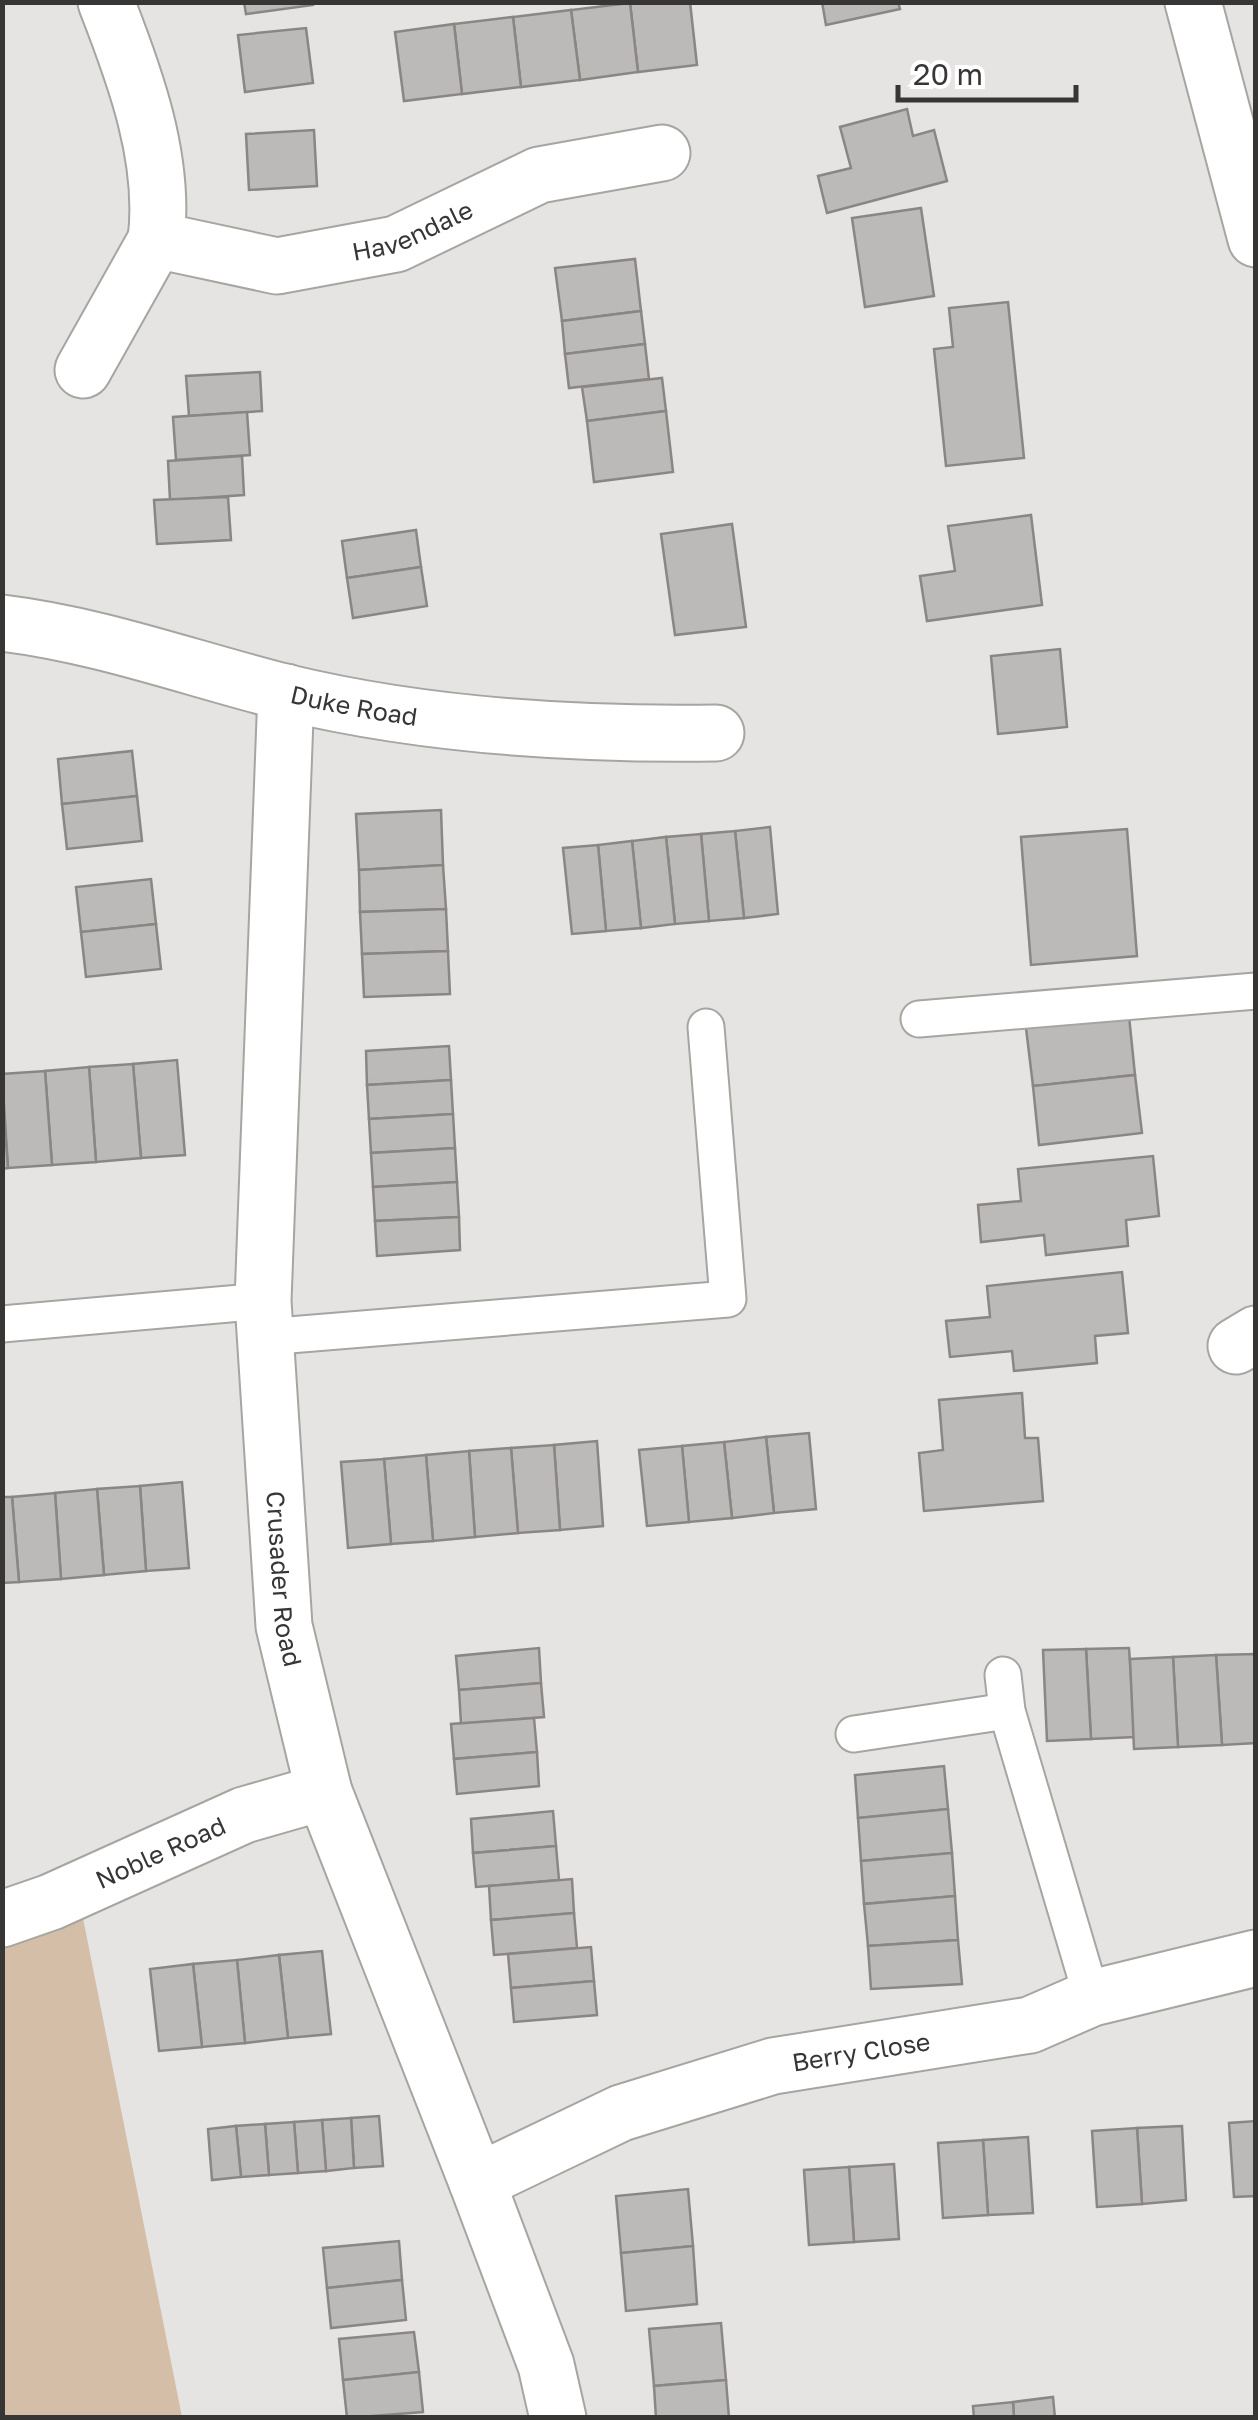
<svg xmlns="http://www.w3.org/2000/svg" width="1258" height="2420" font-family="'Golos Text',sans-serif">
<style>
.green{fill:#d5bea7}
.building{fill:#bcbab8;stroke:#898684;stroke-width:2.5}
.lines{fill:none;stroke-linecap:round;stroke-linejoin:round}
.service-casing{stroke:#a7a5a2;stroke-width:39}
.minor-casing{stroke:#a7a5a2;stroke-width:59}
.service{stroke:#fff;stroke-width:35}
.minor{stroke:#fff;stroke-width:55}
.labels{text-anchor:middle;stroke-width:8;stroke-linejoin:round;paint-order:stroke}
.street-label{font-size:25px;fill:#373635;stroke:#fff}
</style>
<rect width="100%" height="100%" fill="#e6e4e2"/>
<polygon class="green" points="83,1918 182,2417 3,2417 2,1945"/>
<g class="building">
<polygon points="244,2 313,2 313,5 246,14"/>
<polygon points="690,2 697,65 638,72 630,3"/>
<polygon points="822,2 898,2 900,9 826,25"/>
<polygon points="630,3 638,72 580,80 571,10"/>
<polygon points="571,10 580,80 521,87 513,17"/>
<polygon points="513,17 521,87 462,94 454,24"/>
<polygon points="454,24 462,94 404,101 395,32"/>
<polygon points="306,28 313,83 245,92 238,35"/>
<polygon points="907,109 913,136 934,130 947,181 827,213 818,176 851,168 840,127"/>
<polygon points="314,130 317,186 249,190 246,134"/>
<polygon points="921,208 934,296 865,307 852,218"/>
<polygon points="635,259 641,311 562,321 555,268"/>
<polygon points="1008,302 1024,458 946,466 934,349 953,347 949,308"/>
<polygon points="641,311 645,344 565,354 562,321"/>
<polygon points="645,344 649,379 569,388 565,354"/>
<polygon points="260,372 262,411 189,416 186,376"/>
<polygon points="662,378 666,411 587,421 582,387"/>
<polygon points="666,411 673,472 594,482 587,421"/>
<polygon points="247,412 250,455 176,460 173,417"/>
<polygon points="242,456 244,495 170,500 168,461"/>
<polygon points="228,497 231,540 157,544 154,500"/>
<polygon points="1031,515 1042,605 927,621 920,576 955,571 948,526"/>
<polygon points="732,524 746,627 675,635 661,534"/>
<polygon points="416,530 421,567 347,578 342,541"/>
<polygon points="421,567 427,606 353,618 347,578"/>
<polygon points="1060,649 1067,727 998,734 991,656"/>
<polygon points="132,751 137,796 62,804 58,759"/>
<polygon points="137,796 142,841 67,849 62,804"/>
<polygon points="441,810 443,865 359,870 356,814"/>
<polygon points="770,827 778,914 744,918 735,831"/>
<polygon points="1127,829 1137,956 1031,965 1021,837"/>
<polygon points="735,831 744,918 709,921 701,834"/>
<polygon points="701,834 709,921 675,924 666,837"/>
<polygon points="666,837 675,924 641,928 632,841"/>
<polygon points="632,841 641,928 606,931 598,845"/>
<polygon points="598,845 606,931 572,934 563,848"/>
<polygon points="443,865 446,909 360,912 359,870"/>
<polygon points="151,879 156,924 81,932 76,887"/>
<polygon points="446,909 448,951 362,954 360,912"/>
<polygon points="156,924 161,969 86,977 81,932"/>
<polygon points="448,951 450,994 364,997 362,954"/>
<polygon points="1129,1016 1135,1075 1033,1086 1026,1028"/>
<polygon points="449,1046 451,1080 367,1085 366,1051"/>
<polygon points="177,1060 185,1155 141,1158 133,1064"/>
<polygon points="133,1064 141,1158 96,1162 89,1067"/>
<polygon points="89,1067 96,1162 52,1165 45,1071"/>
<polygon points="45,1071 52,1165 8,1168 2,1074"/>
<polygon points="1135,1075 1142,1133 1039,1145 1033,1086"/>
<polygon points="451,1080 453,1114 369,1119 367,1085"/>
<polygon points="2,1092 8,1168 2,1169"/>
<polygon points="453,1114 455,1148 371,1153 369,1119"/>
<polygon points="455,1148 457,1182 373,1187 371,1153"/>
<polygon points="1153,1156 1159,1216 1126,1220 1128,1246 1046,1255 1044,1235 981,1242 978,1205 1021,1201 1018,1169"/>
<polygon points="457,1182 459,1217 375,1221 373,1187"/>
<polygon points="459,1217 460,1250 377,1256 375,1221"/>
<polygon points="1122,1272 1128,1333 1095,1336 1097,1363 1014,1371 1012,1351 950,1357 946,1321 990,1317 987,1286"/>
<polygon points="1022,1393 1025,1438 1038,1438 1043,1501 924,1511 919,1453 943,1450 939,1400"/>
<polygon points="809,1433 816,1509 774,1513 766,1437"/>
<polygon points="766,1437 774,1513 732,1518 724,1442"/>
<polygon points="597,1441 603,1526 560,1530 554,1445"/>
<polygon points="724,1442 732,1518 689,1522 682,1446"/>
<polygon points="554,1445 560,1530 518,1533 511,1448"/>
<polygon points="682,1446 689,1522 647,1526 639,1450"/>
<polygon points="511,1448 518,1533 475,1537 469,1451"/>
<polygon points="469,1451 475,1537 433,1541 426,1455"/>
<polygon points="426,1455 433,1541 391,1544 384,1459"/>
<polygon points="384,1459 391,1544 348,1548 341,1462"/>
<polygon points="182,1482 189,1568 146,1571 140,1486"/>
<polygon points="140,1486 146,1571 104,1575 97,1489"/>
<polygon points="97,1489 104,1575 61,1579 55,1493"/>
<polygon points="55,1493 61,1579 19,1582 12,1497"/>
<polygon points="2,1497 12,1497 19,1582 2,1583"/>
<polygon points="539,1648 541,1683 459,1690 456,1656"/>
<polygon points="1129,1648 1135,1737 1091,1739 1086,1649"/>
<polygon points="1086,1649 1091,1739 1047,1741 1043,1650"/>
<polygon points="1256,1654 1256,1743 1222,1745 1216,1655"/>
<polygon points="1216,1655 1222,1745 1178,1747 1173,1657"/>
<polygon points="1173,1657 1178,1747 1134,1749 1130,1659"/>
<polygon points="541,1683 544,1717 461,1724 459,1690"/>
<polygon points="534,1718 537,1752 454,1759 451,1724"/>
<polygon points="537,1752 539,1786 457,1794 454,1759"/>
<polygon points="944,1766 948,1809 858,1818 855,1775"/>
<polygon points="948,1809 952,1853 861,1861 858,1818"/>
<polygon points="553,1811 556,1846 473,1853 471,1819"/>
<polygon points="556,1846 559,1880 476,1887 473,1853"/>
<polygon points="952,1853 955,1896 864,1904 861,1861"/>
<polygon points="572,1879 574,1913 491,1920 489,1886"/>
<polygon points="955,1896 958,1940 868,1946 864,1904"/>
<polygon points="574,1913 577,1948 494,1955 491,1920"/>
<polygon points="958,1940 962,1984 871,1989 868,1946"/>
<polygon points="591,1947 594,1981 511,1988 508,1954"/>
<polygon points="322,1951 331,2034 288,2038 279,1955"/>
<polygon points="279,1955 288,2038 245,2043 237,1960"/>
<polygon points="237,1960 245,2043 202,2047 193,1964"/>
<polygon points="193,1964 202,2047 159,2051 150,1969"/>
<polygon points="594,1981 597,2015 514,2022 511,1988"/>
<polygon points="379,2116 383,2166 354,2168 351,2118"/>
<polygon points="351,2118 354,2168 326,2171 322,2120"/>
<polygon points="322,2120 326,2171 298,2173 294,2122"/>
<polygon points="1256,2121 1256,2196 1234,2197 1229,2123"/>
<polygon points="294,2122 298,2173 269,2175 265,2124"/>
<polygon points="265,2124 269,2175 241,2177 236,2126"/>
<polygon points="236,2126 241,2177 212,2180 208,2129"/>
<polygon points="1182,2126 1186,2200 1142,2204 1137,2128"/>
<polygon points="1137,2128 1142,2204 1097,2207 1092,2131"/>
<polygon points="1028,2137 1033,2213 988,2215 983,2140"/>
<polygon points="983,2140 988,2215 943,2218 938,2143"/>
<polygon points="894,2164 899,2239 854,2242 849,2167"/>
<polygon points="849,2167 854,2242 809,2245 804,2170"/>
<polygon points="688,2189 693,2246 621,2253 616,2196"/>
<polygon points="399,2241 402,2280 327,2288 323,2248"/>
<polygon points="693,2246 697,2304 626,2311 621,2253"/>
<polygon points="402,2280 406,2320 331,2328 327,2288"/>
<polygon points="721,2323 726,2380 654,2386 649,2329"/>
<polygon points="414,2332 419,2372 343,2380 339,2339"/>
<polygon points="419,2372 423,2412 347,2418 343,2380"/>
<polygon points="726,2380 729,2418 656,2418 654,2386"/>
<polygon points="1053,2397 1055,2418 1014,2418 1013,2402"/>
<polygon points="1013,2402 1014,2418 974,2418 973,2406"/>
</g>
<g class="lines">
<defs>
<g id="service">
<polyline points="919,1019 1256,991"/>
<polyline points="2,1324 263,1301"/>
<polyline points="265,1337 728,1299 706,1027"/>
<polyline points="1003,1675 1007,1711 1092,1998"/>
<polyline points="854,1734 1007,1711"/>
</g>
<g id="minor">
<path id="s1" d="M 106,2 C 135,76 166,160 156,240 L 277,266 L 396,244 L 539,175 L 662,153"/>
<polyline points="1193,2 1256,239"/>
<polyline points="83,370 156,240"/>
<path id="s2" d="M 2,623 C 100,635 189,668 284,692 C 424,726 572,735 716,733"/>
<path id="s3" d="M 286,692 L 263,1301 L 284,1626 L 324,1792 L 477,2182 L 546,2365 L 558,2418"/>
<polyline points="1236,1346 1256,1334"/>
<path id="s4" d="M 2,1919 L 51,1902 L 244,1815 L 324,1792"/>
<path id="s5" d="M 477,2182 L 621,2113 L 773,2066 L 1030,2025 L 1092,1998 L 1256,1958"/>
</g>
</defs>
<use href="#service" class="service-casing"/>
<use href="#minor" class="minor-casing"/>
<use href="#service" class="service"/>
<use href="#minor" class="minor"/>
</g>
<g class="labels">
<g class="street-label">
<text dy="9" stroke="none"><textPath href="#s1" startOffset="510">Havendale</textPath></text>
<text dy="9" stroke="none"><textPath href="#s2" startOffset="362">Duke Road</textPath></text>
<text dy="9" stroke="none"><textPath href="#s3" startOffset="888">Crusader Road</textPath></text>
<text dy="9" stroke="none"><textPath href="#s4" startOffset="172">Noble Road</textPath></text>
<text dy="9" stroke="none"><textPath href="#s5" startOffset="408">Berry Close</textPath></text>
</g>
</g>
<rect width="1258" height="2420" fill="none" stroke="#373635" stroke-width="10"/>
<path d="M898 85v15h178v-15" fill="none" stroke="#373635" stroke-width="5"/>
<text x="913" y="85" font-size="30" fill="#373635" stroke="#ffffff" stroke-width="8" paint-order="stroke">20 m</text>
</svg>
